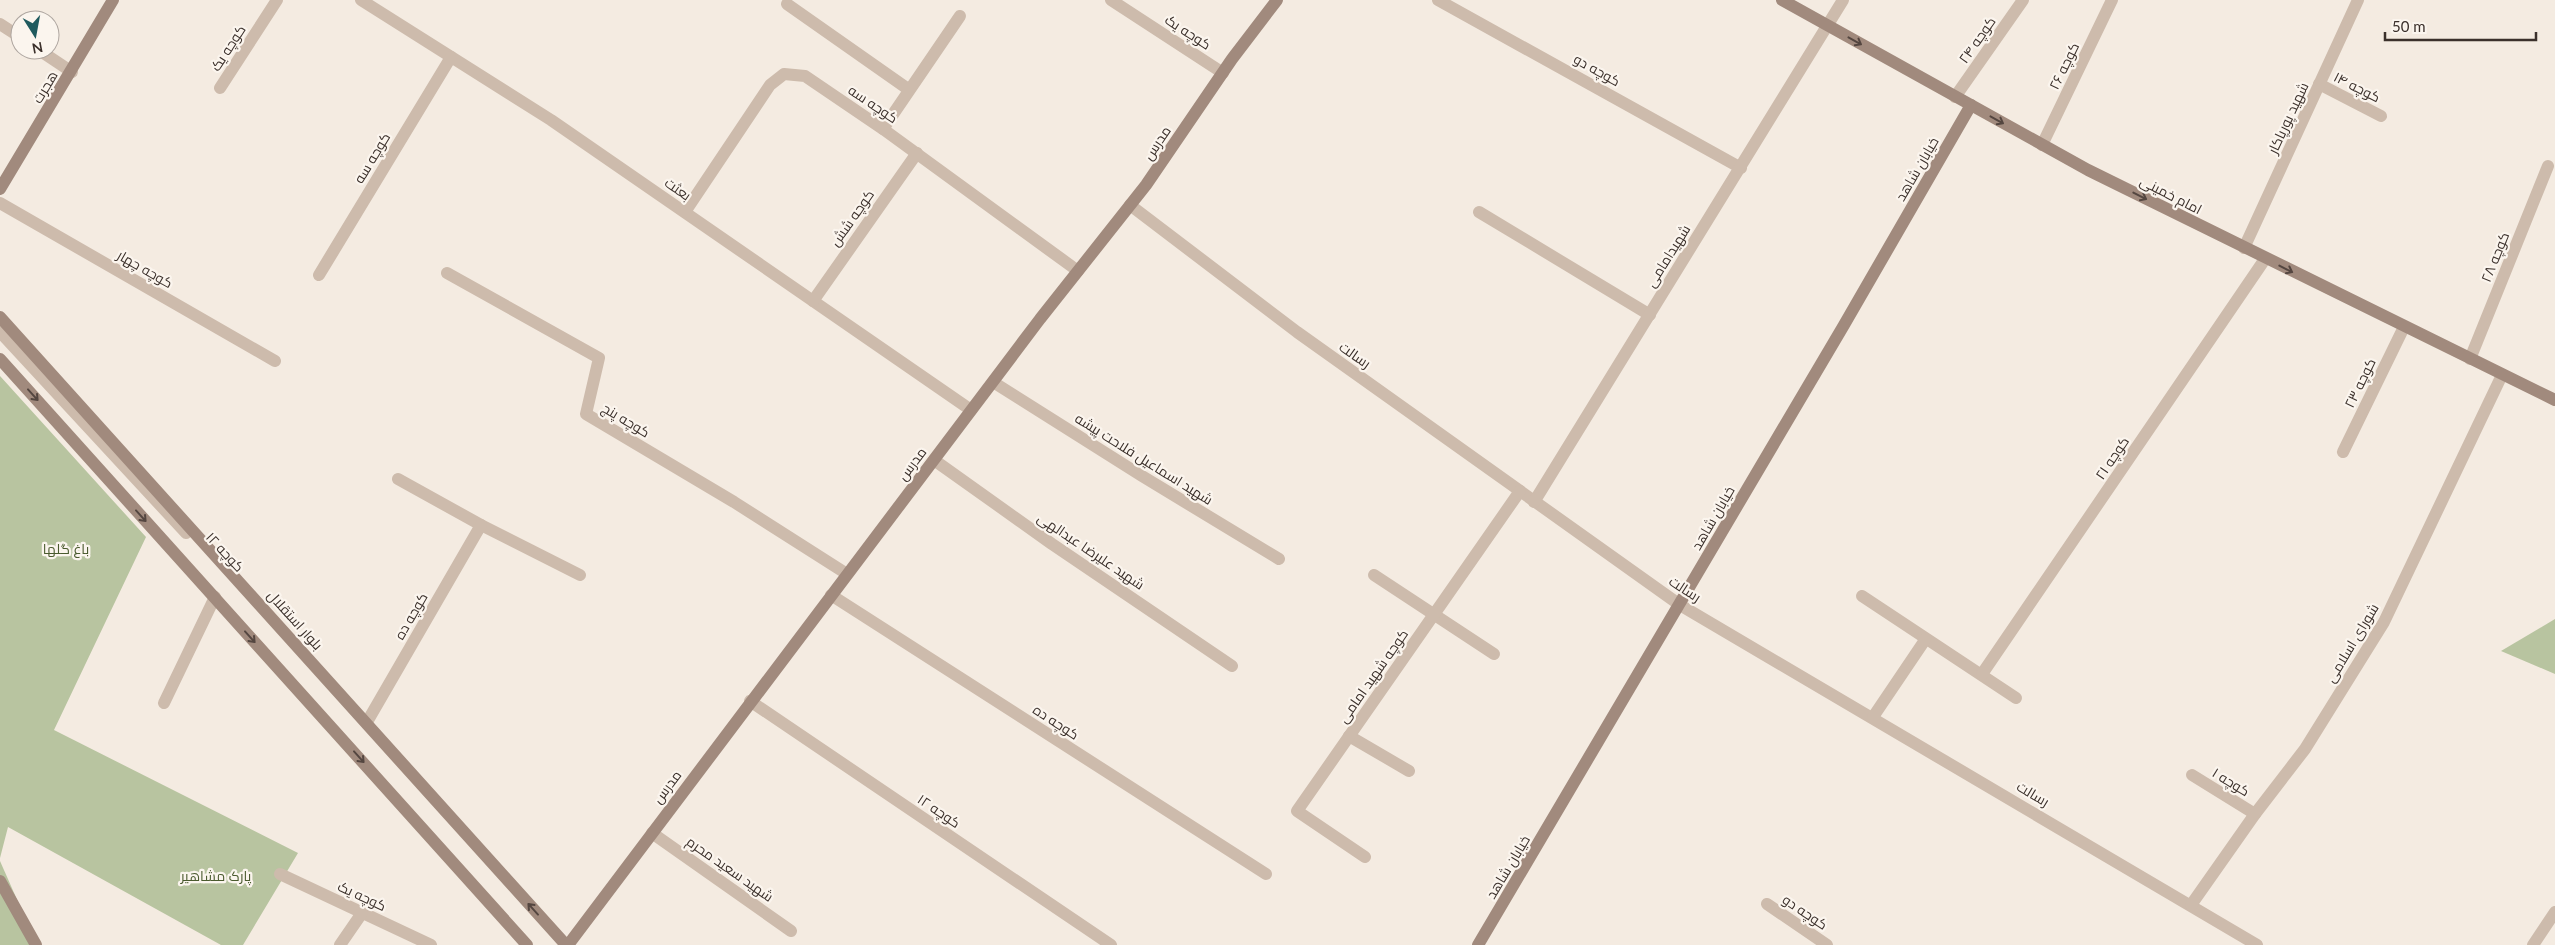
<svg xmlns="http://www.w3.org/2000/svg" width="2555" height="945" font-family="Lato,Cairo,sans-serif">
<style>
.green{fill:#b8c4a0}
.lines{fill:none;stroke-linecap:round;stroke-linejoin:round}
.street{stroke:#cdbbac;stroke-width:12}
.secondary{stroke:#a18a7d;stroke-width:12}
.oneway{stroke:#544640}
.labels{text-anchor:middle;stroke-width:4.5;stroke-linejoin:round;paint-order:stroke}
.street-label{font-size:14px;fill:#3b302b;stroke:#fbf5ee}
.park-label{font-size:14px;fill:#4a5a2e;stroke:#fbf5ee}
</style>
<rect width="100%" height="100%" fill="#f4ebe1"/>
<g class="green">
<polygon points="0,376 146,537 54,730 298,853 243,945 221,945 8,827 0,858"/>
<polygon points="2555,619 2555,674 2501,651"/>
<polygon points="0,861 37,945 0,945"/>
</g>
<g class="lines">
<g class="street">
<polyline points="361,0 551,120 971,410"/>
<polyline points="1111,0 1223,73"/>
<polyline points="1438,0 1741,168"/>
<polyline points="787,4 908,89"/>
<polyline points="0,24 20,37"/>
<polyline points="39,50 72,72"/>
<polyline points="2319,84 2381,116"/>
<polyline points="220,88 277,0"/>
<polyline points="1955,97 2023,0"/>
<polyline points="883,129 960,16"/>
<polyline points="2042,145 2112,0"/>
<polyline points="0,203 275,361"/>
<polyline points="1130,205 1297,332 1680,605 2257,945"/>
<polyline points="685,212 770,85 784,74 805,76 883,129 1078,271"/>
<polyline points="1479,212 1650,315"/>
<polyline points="2244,248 2358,0"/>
<polyline points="447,273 599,358 586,414 734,502 847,574"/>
<polyline points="319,275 451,57"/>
<polyline points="813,301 917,153"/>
<polyline points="0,332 186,533"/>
<polyline points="2470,359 2548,166"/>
<polyline points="993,382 1142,476 1279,559"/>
<polyline points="2343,452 2404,327"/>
<polyline points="934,460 1052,544 1232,666"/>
<polyline points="398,479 481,525 580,575"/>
<polyline points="1534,502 1843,0"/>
<polyline points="1374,575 1494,654"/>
<polyline points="831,595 1266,874"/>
<polyline points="1862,596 2016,698"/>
<polyline points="1982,674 2265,259"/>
<polyline points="750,701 1111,945"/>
<polyline points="164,703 215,597"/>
<polyline points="1873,717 1925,640"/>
<polyline points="367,722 481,525"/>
<polyline points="1349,736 1409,771"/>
<polyline points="2192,775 2255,814"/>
<polyline points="652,833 791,931"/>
<polyline points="1365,857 1297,811 1520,491"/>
<polyline points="280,874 431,945"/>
<polyline points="1767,904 1827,945"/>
<polyline points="2191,905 2255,814 2305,749 2384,622 2502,375"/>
<polyline points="340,945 362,913"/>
<polyline points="2533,945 2555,912"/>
</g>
<g class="secondary">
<polyline points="1782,0 2088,170 2555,400"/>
<polyline points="0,189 113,0"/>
<polyline points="0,317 566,945"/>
<polyline points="0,359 527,945"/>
<polyline points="0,881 36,945"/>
<polyline points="568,945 1040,319 1146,185 1232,59 1277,0"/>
<polyline points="1478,945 1844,325 1971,105"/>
</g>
</g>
<defs><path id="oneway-shaft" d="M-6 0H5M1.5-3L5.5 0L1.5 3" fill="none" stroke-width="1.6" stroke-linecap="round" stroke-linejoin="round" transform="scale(1.25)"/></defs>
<g class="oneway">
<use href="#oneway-shaft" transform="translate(1855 41) rotate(29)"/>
<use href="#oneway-shaft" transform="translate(1997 120) rotate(29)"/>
<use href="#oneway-shaft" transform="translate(2140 196) rotate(27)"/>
<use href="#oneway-shaft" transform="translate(2286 269) rotate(27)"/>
<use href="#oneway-shaft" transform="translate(33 395) rotate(48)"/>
<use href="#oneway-shaft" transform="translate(141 516) rotate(48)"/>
<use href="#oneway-shaft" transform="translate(250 637) rotate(48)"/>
<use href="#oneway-shaft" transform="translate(359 757) rotate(48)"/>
<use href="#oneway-shaft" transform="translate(533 909) rotate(-132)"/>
</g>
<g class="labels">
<g class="street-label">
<text transform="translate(1188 32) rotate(33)" y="5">کوچه یک</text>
<text transform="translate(1977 40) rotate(-55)" y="5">کوچه ۲۴</text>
<text transform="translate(228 48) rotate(-57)" y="5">کوچه یک</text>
<text transform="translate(2064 66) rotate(-64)" y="5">کوچه ۲۶</text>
<text transform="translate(1597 70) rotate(29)" y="5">کوچه دو</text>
<text transform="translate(45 87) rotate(-59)" y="5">هجرت</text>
<text transform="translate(2357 87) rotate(27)" y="5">کوچه ۱۴</text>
<text transform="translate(873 104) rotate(34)" y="5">کوچه سه</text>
<text transform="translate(2288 118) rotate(-65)" y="5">شهید پورپاکار</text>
<text transform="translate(1157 143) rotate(-56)" y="5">مدرس</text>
<text transform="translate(372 158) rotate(-59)" y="5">کوچه سه</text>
<text transform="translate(1917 169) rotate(-60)" y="5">خیابان شاهد</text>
<text transform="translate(678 189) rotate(35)" y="5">بعثت</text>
<text transform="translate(2171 195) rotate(27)" y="5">امام خمینی</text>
<text transform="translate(852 218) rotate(-55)" y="5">کوچه شش</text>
<text transform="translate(1668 256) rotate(-58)" y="5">شهیدامامی</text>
<text transform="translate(2495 257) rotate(-68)" y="5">کوچه ۲۸</text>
<text transform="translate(145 269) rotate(30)" y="5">کوچه چهار</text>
<text transform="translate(1355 355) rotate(35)" y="5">رسالت</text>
<text transform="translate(2360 383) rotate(-64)" y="5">کوچه ۲۳</text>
<text transform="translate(626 420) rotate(31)" y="5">کوچه پنج</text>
<text transform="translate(2112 458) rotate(-56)" y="5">کوچه ۲۱</text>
<text transform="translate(1144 459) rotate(32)" y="5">شهید اسماعیل فلاحت پیشه</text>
<text transform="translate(912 464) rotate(-53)" y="5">مدرس</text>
<text transform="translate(1713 518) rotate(-60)" y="5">خیابان شاهد</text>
<text transform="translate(1091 551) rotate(34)" y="5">شهید علیرضا عبدالهی</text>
<text transform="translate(225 552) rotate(47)" y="5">کوچه ۱۲</text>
<text transform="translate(1685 589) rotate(33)" y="5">رسالت</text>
<text transform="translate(411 616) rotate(-60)" y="5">کوچه ده</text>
<text transform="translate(295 620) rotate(48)" y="5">بلوار استقلال</text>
<text transform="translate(2352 643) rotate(-59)" y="5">شورای اسلامی</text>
<text transform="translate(1373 676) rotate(-55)" y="5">کوچه شهید امامی</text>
<text transform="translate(1056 722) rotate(33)" y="5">کوچه ده</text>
<text transform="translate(2231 782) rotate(32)" y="5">کوچه ۱</text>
<text transform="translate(667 787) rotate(-53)" y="5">مدرس</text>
<text transform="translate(2033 794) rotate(31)" y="5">رسالت</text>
<text transform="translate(939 811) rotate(34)" y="5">کوچه ۱۲</text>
<text transform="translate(1508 867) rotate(-59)" y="5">خیابان شاهد</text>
<text transform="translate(730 869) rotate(35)" y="5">شهید سعید محرم</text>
<text transform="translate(362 896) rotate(25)" y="5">کوچه یک</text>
<text transform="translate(1805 912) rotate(34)" y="5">کوچه دو</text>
</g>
<g class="park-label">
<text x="66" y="554">باغ گلها</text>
<text x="216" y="881">پارک مشاهیر</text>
</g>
</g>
<g transform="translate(35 35) rotate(169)"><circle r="24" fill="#fbf5ee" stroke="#aea6a0"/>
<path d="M0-4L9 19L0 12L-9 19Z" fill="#1f5a5e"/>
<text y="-8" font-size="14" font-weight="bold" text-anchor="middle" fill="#3b302b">N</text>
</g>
<path d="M2385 32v8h151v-8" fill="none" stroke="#3b302b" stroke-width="2.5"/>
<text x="2392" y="32" font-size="15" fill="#3b302b" stroke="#fbf5ee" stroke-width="4" paint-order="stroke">50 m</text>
</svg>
